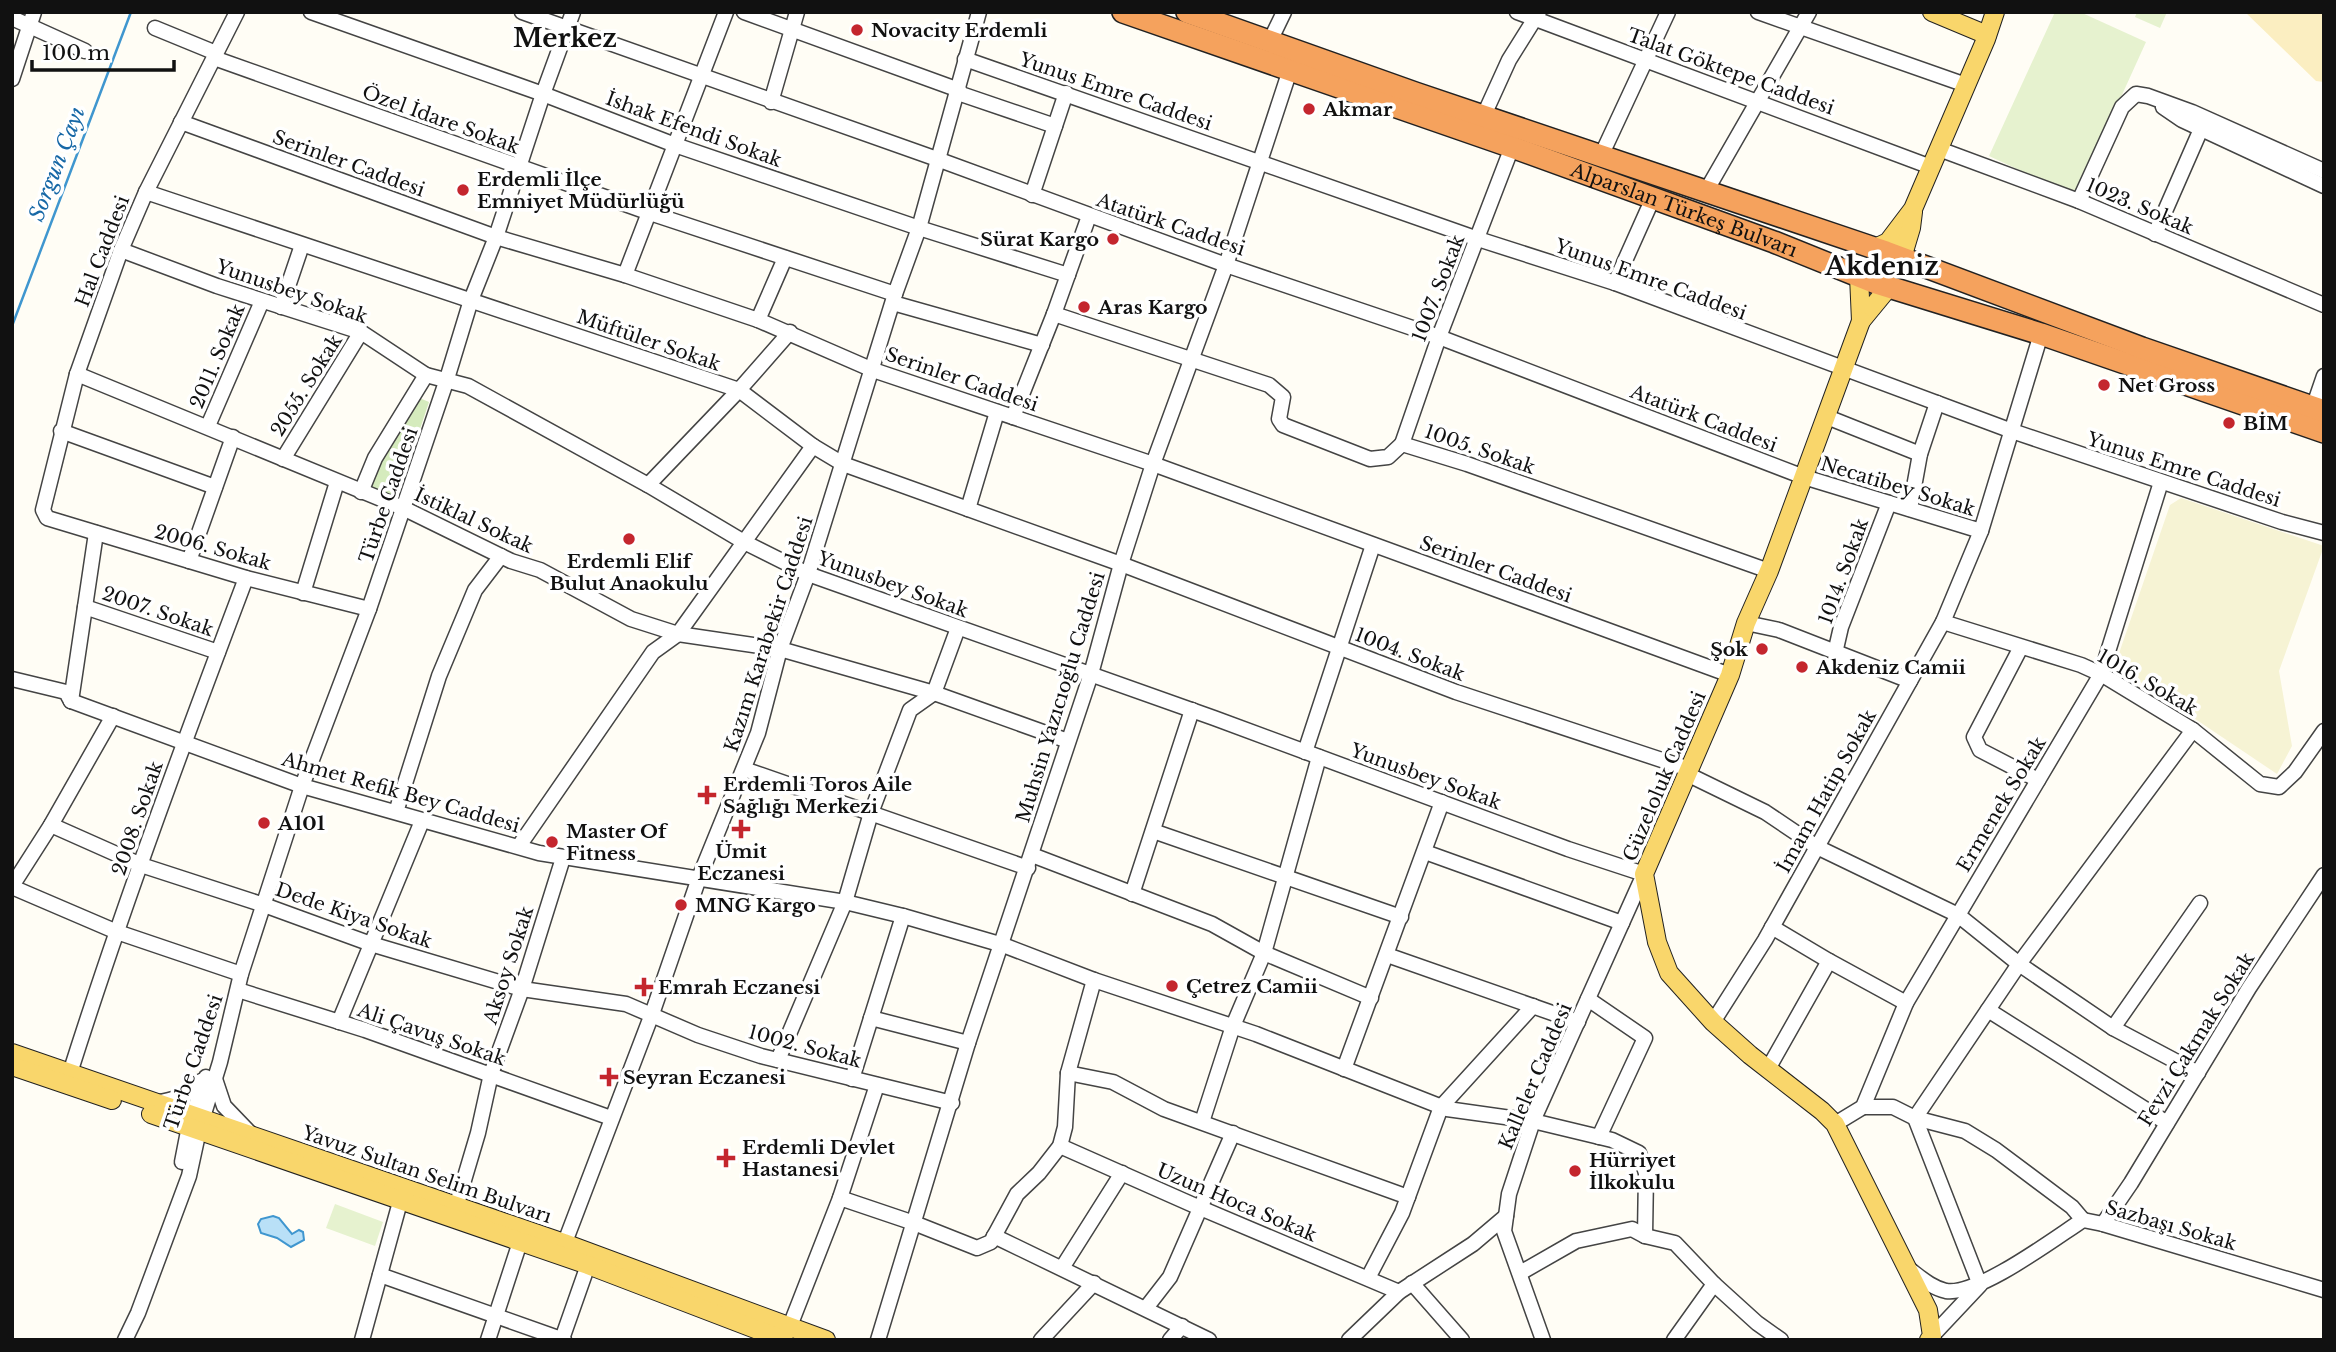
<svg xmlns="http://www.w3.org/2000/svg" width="2336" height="1352" font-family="'Libre Baskerville',serif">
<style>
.farmland{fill:#f6f3d4}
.green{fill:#d5ebbd}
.sand{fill:#fbeec1}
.pitch{fill:#e6f2cf}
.water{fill:#b9e0f7;stroke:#3f96cf;stroke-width:2}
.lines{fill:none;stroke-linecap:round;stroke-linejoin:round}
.stream{stroke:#3f96cf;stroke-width:2.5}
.minor-casing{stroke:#444;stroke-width:17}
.major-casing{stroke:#222;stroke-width:20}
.highway-casing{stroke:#222;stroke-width:24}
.minor{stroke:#fff;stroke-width:14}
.major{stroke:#f9d66b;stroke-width:18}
.highway{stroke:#f5a25d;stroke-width:21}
.poi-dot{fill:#c4262e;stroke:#fff;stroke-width:2.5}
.labels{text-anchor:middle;stroke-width:7;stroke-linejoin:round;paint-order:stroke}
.poi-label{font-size:19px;font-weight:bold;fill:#111;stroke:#fff;text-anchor:start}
.street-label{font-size:19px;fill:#111;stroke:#fff}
.water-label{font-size:21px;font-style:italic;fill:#1768a6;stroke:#fff}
.district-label{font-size:26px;font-weight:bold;fill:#111;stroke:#fff}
</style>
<rect width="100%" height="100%" fill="#fffdf5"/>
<polygon class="farmland" points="2181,498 2324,546 2279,671 2292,746 2277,774 2115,665 2170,505"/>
<polygon class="green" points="417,397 429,402 399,492 391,496 368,487 381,456"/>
<polygon class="sand" points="2245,12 2324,12 2324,82 2316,81"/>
<g class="pitch">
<polygon points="2055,12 2080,12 2146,42 2076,196 1989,156"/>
<polygon points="2137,12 2167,12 2160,28 2135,17"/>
<polygon points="335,1204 383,1222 375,1246 326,1228"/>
</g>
<polygon class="water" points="273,1216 279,1218 292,1234 299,1230 303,1232 304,1240 291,1247 277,1238 261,1233 258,1224 261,1219"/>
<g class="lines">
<polyline class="stream" points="12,326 131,12"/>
<defs>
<g id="minor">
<polyline points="237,12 146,192 121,250 77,374 43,510 47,518 246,578 369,609"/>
<polyline points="311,12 543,94 675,145 919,228 1068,275"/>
<polyline points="522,12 937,159 1226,265 1439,337 1804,477 1981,531"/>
<polyline points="744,12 959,90"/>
<polyline points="1517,12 1931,167"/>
<polyline points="1758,12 1966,85"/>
<polyline points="12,18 85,51"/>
<polyline points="155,28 216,53"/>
<polyline points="1270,41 1284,12"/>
<polyline points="214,58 650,213 895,294"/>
<polyline points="965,59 1478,239 1615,283 2012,431 2282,522 2324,533"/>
<polyline points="12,79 34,12"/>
<polyline points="958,93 1055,126"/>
<polyline points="771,102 797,12"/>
<polyline points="2163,107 2182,120 2324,186"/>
<polyline points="1484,115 1509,60 1539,12"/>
<polyline points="181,122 496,237 625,275 758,320 873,370 1153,464 1730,675"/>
<polyline points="1939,149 2079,201 2324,305"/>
<polyline points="1601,156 1668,12"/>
<polyline points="146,192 739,390 813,446 843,464 1121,564 1456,692 1689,769"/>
<polyline points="1705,193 1809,12"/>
<polyline points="1032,195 1066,93"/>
<polyline points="2079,201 2122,107 2136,94 2148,96 2192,112 2324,171"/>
<polyline points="2155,234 2201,129"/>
<polyline points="121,250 217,286 361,332 426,375 468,386 648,485 744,542 808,574 1214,718 1568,849 1644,874 1533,1121 1509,1194 1504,1231 1543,1340"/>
<polyline points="625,275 726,12"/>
<polyline points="1615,283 1653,198"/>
<polyline points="893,303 1042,345"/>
<polyline points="281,307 302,245"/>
<polyline points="1054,314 1269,385 1283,397 1279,419 1283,425 1370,459 1388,457 1402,444 1467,464 1769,571"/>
<polyline points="758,320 785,258"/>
<polyline points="77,374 403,508 511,561 540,570 631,619 678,634 780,649 934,693 1068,741"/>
<polyline points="2313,408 2324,376"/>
<polyline points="1013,417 1054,314 1089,216"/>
<polyline points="1827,417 1920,454"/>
<polyline points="208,426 262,301"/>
<polyline points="61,431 215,487"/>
<polyline points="1402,444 1439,337 1512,147"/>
<polyline points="283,459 361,332"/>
<polyline points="648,485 739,390 790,332"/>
<polyline points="361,492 375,458 426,375"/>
<polyline points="968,509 997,412"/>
<polyline points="1910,509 1920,454 1937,403"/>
<polyline points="189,561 233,437"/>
<polyline points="303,593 337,482"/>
<polyline points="85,607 218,652"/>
<polyline points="1943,622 2081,665 2101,674 2193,730 2260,784 2279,787 2295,772 2324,731"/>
<polyline points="1746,623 1779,630 1910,681"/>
<polyline points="2021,647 1974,737 1980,750 2038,780"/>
<polyline points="1835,653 1841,627 1889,503"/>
<polyline points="12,679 66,692 71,701"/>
<polyline points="71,701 302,786 539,853 845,902 903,916 1003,945 1094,980 1256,1034 1447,1109 1533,1121 1612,1140 1639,1153 1646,1173 1645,1236"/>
<polyline points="71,701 96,533"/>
<polyline points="1305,752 1373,545"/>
<polyline points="744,769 1028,868"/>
<polyline points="1687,774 1765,812 1817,847 1958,915 2019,964 2113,1028 2198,1073"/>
<polyline points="396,812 439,676 475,590 501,556"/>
<polyline points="51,825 141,865 264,905 371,944 522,989 626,1004 698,1035 761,1056 952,1103"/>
<polyline points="1153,831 1401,917"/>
<polyline points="519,846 653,652 678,634 813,446"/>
<polyline points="1425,852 1622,923"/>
<polyline points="1032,855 1212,924 1264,953 1371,998"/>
<polyline points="12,886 51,825 113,716"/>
<polyline points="12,887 117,932 241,974"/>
<polyline points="1132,894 1192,710"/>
<polyline points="1772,927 1829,961 1906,1003"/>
<polyline points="1387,955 1578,1022"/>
<polyline points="238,990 365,1030 611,1118"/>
<polyline points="1588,999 1645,1038 1599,1137"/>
<polyline points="1988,1010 2167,1123"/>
<polyline points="871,1018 968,1043"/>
<polyline points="339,1022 422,821"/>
<polyline points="1713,1022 1765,940 1943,622 1981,531 2041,334"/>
<polyline points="2113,1028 2200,903"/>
<polyline points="778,1060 845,902 871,813 910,710 934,693 958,628"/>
<polyline points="1344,1069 1442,802"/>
<polyline points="1768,1069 1829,961"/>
<path d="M 70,1073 C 123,906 184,742 246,578"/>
<polyline points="1068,1073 1113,1082 1164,1109 1408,1197"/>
<polyline points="215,1079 224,1106 250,1133"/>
<polyline points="852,1079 903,916"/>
<path d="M 156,1103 C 174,1099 190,1097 201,1081"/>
<polyline points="1863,1107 1893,1107 1915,1118 1965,1131 1996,1150 2072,1207 2083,1220"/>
<polyline points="1202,1122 1233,1026 1264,953 1319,757"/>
<polyline points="1835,1124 1863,1107 1906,1003 2101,674 2161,482"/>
<polyline points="1060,1146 1191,1204 1399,1292"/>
<polyline points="182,1162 189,1126 206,1077"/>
<polyline points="840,1198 914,1223 977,1248 991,1242 1017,1194 1039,1173 1060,1146 1065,1127 1068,1073 1094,980"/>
<polyline points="456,1207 478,1133 491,1074 522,989 563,858"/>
<polyline points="2103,1224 2131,1183 2249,988 2324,875"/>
<polyline points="994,1236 1209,1340"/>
<polyline points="562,1250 652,1014 699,878 758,733 780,649 808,574 895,294 919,228 979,12"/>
<polyline points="1062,1268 1122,1173"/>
<path d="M 1909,1269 C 1921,1278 1932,1288 1946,1291 C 1978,1296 2055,1238 2083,1220 L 2103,1224 L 2324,1290"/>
<polyline points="1520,1273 1576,1241 1632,1229 1645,1236 1675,1243 1714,1284 1757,1323 1781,1340"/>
<polyline points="380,1275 564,1340"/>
<polyline points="1368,1278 1402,1213 1441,1107 1533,1006"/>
<polyline points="1412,1283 1462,1340"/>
<polyline points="1146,1308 1170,1277 1233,1133"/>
<polyline points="790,1326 840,1198 877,1085"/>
<polyline points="1932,1336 1980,1285 1915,1118 2019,964 2193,730"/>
<polyline points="562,1339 588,1265"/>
<polyline points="125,1340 138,1313 189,1176 199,1130 220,1062 241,974 302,786 369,609 446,382 471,300 496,237 543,94 573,12"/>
<polyline points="362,1340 400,1202"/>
<polyline points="488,1340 520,1242"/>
<polyline points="878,1340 968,1043 1091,674 1121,564 1153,464 1226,265 1290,70"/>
<polyline points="1041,1340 1094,1283"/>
<polyline points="1170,1340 1182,1326"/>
<polyline points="1349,1340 1399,1292 1473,1244 1506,1216"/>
<polyline points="1674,1340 1714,1284"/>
</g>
<g id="major">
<polyline points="1932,12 1987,35"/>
<polyline points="1873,249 1888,242 1913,209 1986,39 1995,12"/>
<polyline points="1902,258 1911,228 1913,212"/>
<polyline points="1859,276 1861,321 1889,287"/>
<polyline points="1861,321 1769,571 1746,623 1730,675 1644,874 1657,942 1669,973 1713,1022 1750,1055 1822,1111 1835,1124 1928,1310 1932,1336 1929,1340"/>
<polyline points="12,1053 564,1243 826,1340"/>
<polyline points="12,1066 112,1100"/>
<polyline points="151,1114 588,1265 784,1340"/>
</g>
<g id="highway">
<path id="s1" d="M 1123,12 L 1512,147 L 1774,242 L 1876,283 L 2041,334 L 2324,432"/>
<polyline points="1187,12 1415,93 1886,252 2142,348 2324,411"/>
</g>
</defs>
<use href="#minor" class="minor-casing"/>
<use href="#major" class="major-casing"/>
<use href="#highway" class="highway-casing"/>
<use href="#minor" class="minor"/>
<use href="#major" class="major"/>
<use href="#highway" class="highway"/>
</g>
<g class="poi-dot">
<circle cx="857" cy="30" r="7"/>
<circle cx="1309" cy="109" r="7"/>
<circle cx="463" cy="190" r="7"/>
<circle cx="1113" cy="239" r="7"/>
<circle cx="1084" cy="307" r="7"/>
<circle cx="2104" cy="385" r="7"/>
<circle cx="2229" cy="423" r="7"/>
<circle cx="629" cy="539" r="7"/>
<circle cx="1762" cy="649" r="7"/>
<circle cx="1802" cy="667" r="7"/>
<path d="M703.5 784.5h7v7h7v7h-7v7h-7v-7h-7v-7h7z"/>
<circle cx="264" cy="823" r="7"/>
<path d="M737.5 818.5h7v7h7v7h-7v7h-7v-7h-7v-7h7z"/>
<circle cx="552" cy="842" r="7"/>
<circle cx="681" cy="905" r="7"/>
<circle cx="1172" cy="986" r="7"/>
<path d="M640.5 976.5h7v7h7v7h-7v7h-7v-7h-7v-7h7z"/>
<path d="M605.5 1066.5h7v7h7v7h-7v7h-7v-7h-7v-7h7z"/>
<path d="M722.5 1147.5h7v7h7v7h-7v7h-7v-7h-7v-7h7z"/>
<circle cx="1575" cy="1171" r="7"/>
</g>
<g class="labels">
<g class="poi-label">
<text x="871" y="37">Novacity Erdemli</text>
<text x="1323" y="116">Akmar</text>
<text x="477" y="186">Erdemli İlçe<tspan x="477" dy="22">Emniyet Müdürlüğü</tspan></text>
<text x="1099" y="246" text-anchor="end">Sürat Kargo</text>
<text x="1098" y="314">Aras Kargo</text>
<text x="2118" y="392">Net Gross</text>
<text x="2243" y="430">BİM</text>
<text x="629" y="568" text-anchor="middle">Erdemli Elif<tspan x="629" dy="22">Bulut Anaokulu</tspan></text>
<text x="1748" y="656" text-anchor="end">Şok</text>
<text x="1816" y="674">Akdeniz Camii</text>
<text x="723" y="791">Erdemli Toros Aile<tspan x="723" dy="22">Sağlığı Merkezi</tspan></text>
<text x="278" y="830">A101</text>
<text x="566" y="838">Master Of<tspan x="566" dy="22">Fitness</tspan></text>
<text x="741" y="858" text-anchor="middle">Ümit<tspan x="741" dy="22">Eczanesi</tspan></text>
<text x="695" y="912">MNG Kargo</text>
<text x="1186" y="993">Çetrez Camii</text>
<text x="658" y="994">Emrah Eczanesi</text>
<text x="623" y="1084">Seyran Eczanesi</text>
<text x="742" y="1154">Erdemli Devlet<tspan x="742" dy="22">Hastanesi</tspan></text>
<text x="1589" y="1167">Hürriyet<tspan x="1589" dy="22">İlkokulu</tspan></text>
</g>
<g class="street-label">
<text transform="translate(1731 71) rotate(20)" y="7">Talat Göktepe Caddesi</text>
<text transform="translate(1116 91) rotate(19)" y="7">Yunus Emre Caddesi</text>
<text transform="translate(441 119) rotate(20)" y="7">Özel İdare Sokak</text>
<text transform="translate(694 129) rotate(20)" y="7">İshak Efendi Sokak</text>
<text transform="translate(349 163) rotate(20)" y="7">Serinler Caddesi</text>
<text transform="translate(2140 206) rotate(23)" y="7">1023. Sokak</text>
<text dy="7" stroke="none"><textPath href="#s1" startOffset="595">Alparslan Türkeş Bulvarı</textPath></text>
<text transform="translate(1171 224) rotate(19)" y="7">Atatürk Caddesi</text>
<text transform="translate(102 251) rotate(-69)" y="7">Hal Caddesi</text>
<text transform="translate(1651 279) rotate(20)" y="7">Yunus Emre Caddesi</text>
<text transform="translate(1438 288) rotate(-69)" y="7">1007. Sokak</text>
<text transform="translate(292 291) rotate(19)" y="7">Yunusbey Sokak</text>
<text transform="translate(649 340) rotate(19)" y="7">Müftüler Sokak</text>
<text transform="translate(217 356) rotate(-67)" y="7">2011. Sokak</text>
<text transform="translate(962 379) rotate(19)" y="7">Serinler Caddesi</text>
<text transform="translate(306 385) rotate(-58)" y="7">2055. Sokak</text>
<text transform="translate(1704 418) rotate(21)" y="7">Atatürk Caddesi</text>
<text transform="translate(1480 449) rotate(19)" y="7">1005. Sokak</text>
<text transform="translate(2184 469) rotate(18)" y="7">Yunus Emre Caddesi</text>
<text transform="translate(1898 486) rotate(17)" y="7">Necatibey Sokak</text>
<text transform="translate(388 495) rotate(-71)" y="7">Türbe Caddesi</text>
<text transform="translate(474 520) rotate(25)" y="7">İstiklal Sokak</text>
<text transform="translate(213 547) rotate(16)" y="7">2006. Sokak</text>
<text transform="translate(1496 569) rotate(20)" y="7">Serinler Caddesi</text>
<text transform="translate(1843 571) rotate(-70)" y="7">1014. Sokak</text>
<text transform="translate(893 584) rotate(20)" y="7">Yunusbey Sokak</text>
<text transform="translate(158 611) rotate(19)" y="7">2007. Sokak</text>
<text transform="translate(768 634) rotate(-72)" y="7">Kazım Karabekir Caddesi</text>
<text transform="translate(1410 654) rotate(21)" y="7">1004. Sokak</text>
<text transform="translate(2148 682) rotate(30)" y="7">1016. Sokak</text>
<text transform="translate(1060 697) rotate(-73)" y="7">Muhsin Yazıcıoğlu Caddesi</text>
<text transform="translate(1426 776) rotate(20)" y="7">Yunusbey Sokak</text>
<text transform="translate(1664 776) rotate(-67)" y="7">Güzeloluk Caddesi</text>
<text transform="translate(1826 791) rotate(-61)" y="7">İmam Hatip Sokak</text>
<text transform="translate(401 792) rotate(16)" y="7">Ahmet Refik Bey Caddesi</text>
<text transform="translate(2001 804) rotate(-59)" y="7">Ermenek Sokak</text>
<text transform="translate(137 818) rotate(-71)" y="7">2008. Sokak</text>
<text transform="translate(354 915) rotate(19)" y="7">Dede Kiya Sokak</text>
<text transform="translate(508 965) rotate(-72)" y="7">Aksoy Sokak</text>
<text transform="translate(432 1034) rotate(19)" y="7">Ali Çavuş Sokak</text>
<text transform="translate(2196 1039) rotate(-58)" y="7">Fevzi Çakmak Sokak</text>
<text transform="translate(805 1046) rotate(15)" y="7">1002. Sokak</text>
<text transform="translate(193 1062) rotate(-71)" y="7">Türbe Caddesi</text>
<text transform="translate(1535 1076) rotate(-67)" y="7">Kalleler Caddesi</text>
<text transform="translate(427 1174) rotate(19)" y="7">Yavuz Sultan Selim Bulvarı</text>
<text transform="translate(1237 1202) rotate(23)" y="7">Uzun Hoca Sokak</text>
<text transform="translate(2171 1225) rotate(16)" y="7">Sazbaşı Sokak</text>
</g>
<g class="water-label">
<text transform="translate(57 164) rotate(-69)" y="7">Sorgun Çayı</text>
</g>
<g class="district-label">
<text x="565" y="47">Merkez</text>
<text x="1882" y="275">Akdeniz</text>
</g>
</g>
<rect width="2336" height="1352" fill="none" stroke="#111111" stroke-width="28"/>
<path d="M32 60v10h142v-10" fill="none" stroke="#111111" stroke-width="3.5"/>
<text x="42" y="60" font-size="21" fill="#111111" stroke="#ffffff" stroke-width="5" paint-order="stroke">100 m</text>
</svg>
